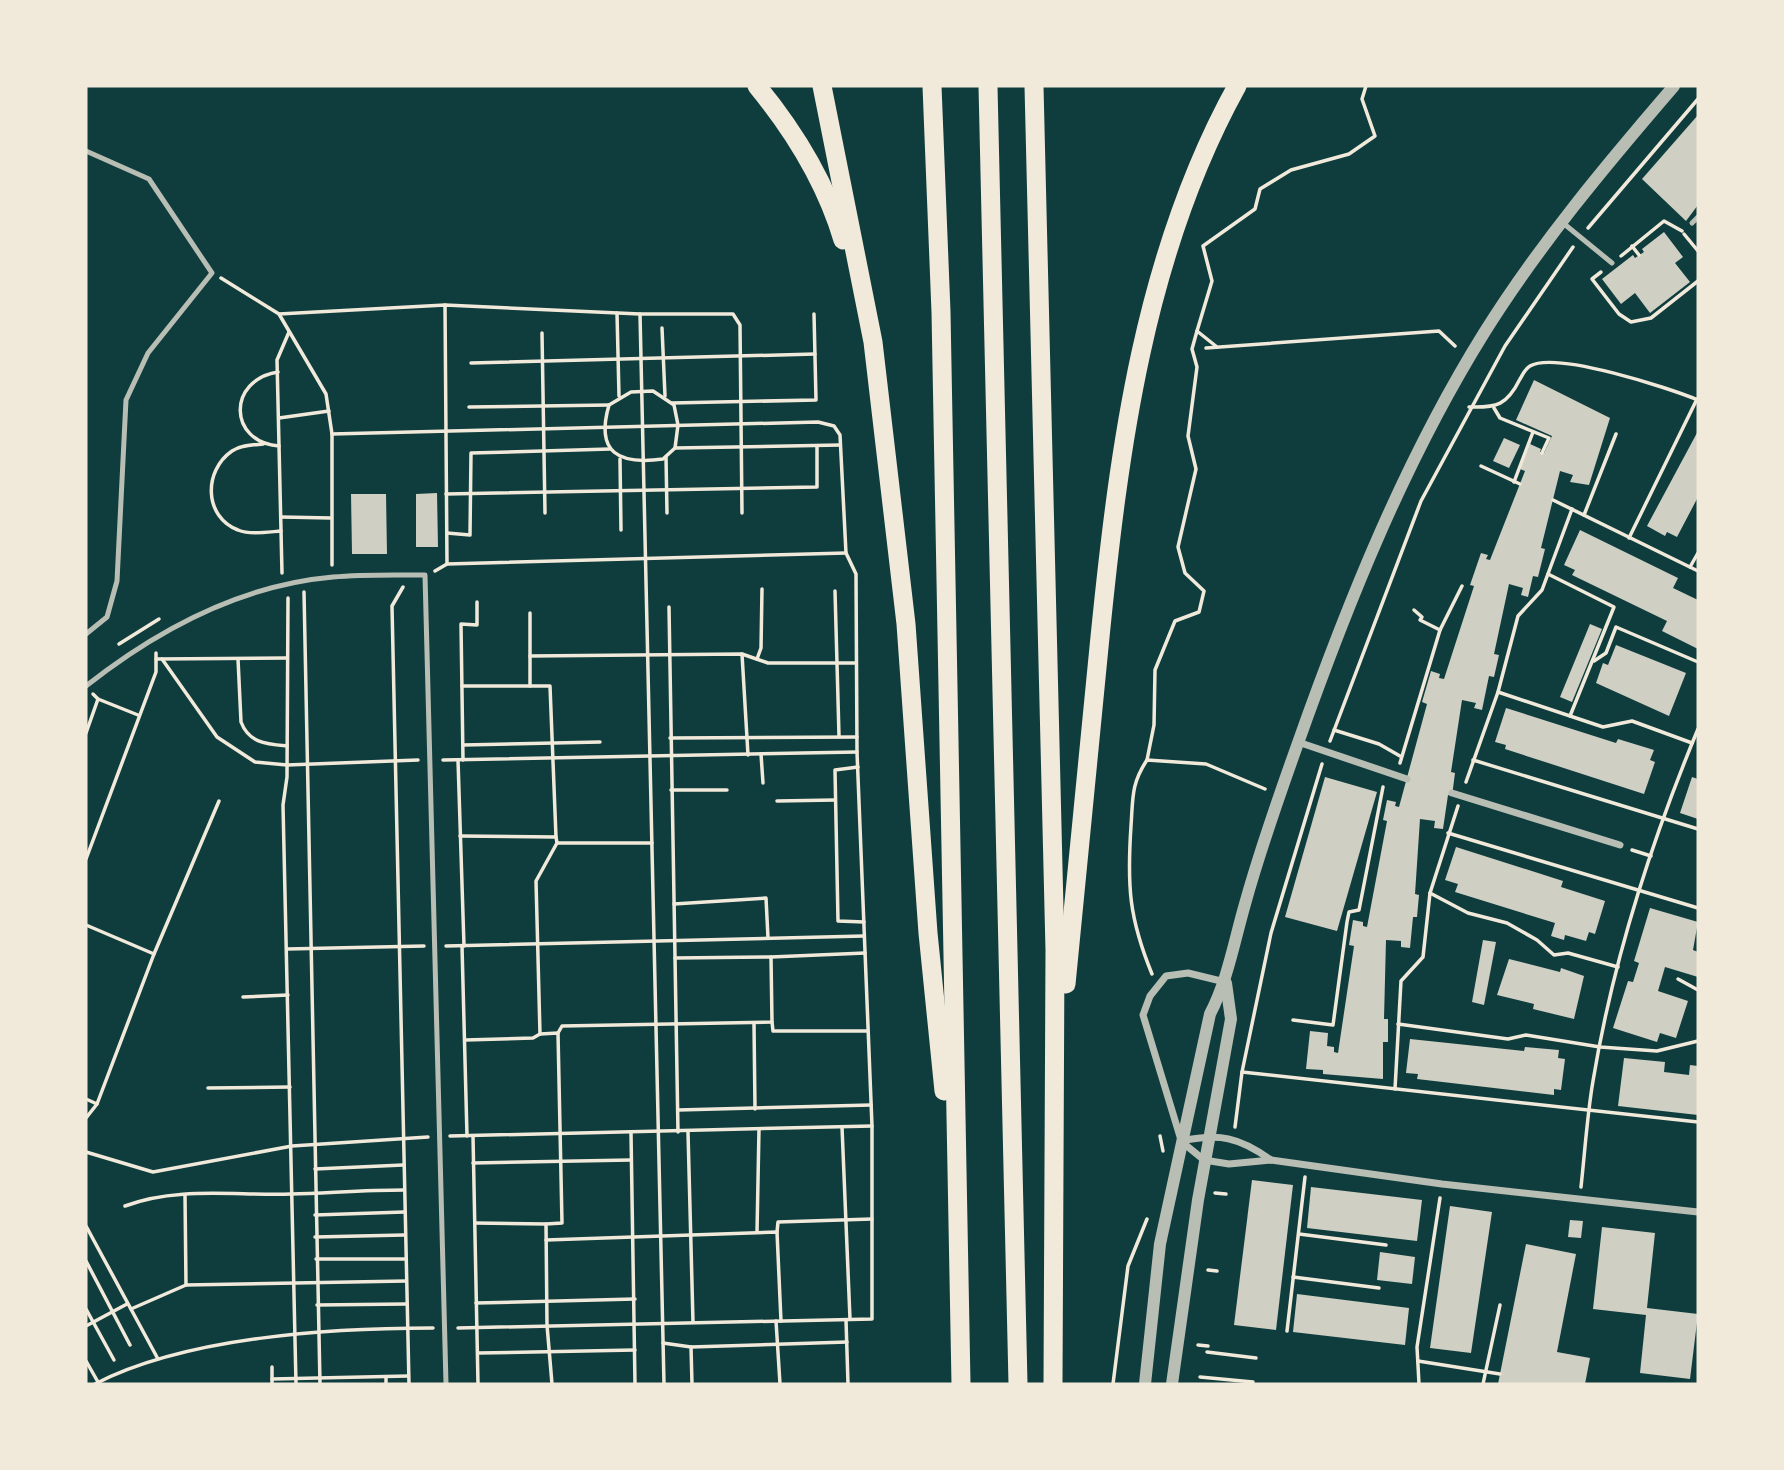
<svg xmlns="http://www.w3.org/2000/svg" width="1784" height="1470" font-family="Merriweather,serif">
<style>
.building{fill:#cfcfc3}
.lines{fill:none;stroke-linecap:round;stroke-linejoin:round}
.path{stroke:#f1e9da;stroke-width:3.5}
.service{stroke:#b8beb3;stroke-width:5}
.minor{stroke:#b8beb3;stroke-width:7}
.tertiary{stroke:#b8beb3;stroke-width:12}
.motorway{stroke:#f1e9da;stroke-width:19}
</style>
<rect width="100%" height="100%" fill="#0f3d3e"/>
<g class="building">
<polygon points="1698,115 1698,205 1686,221 1642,179"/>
<polygon points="1664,232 1683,257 1675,263 1690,282 1650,313 1635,293 1621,304 1602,279 1633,255 1635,258 1644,252 1642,249"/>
<polygon points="1534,380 1610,418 1589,485 1570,482 1573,475 1560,471 1541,548 1545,549 1538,577 1533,576 1528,597 1521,595 1523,588 1509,584 1494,654 1499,655 1494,677 1489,676 1482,710 1474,708 1476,703 1462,700 1451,772 1455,773 1452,796 1448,795 1443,829 1434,828 1435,821 1420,819 1415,894 1419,895 1417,917 1413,917 1410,948 1401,947 1401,941 1386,940 1384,1019 1388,1019 1388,1042 1383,1042 1383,1079 1323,1074 1323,1070 1306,1069 1310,1031 1328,1033 1327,1046 1334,1047 1334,1052 1338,1053 1354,946 1349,945 1353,920 1363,922 1363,926 1367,927 1387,821 1383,820 1387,800 1396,802 1395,806 1399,807 1427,704 1422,702 1431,671 1440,674 1439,678 1444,679 1474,586 1470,585 1481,553 1488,555 1486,559 1490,560 1525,471 1520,469 1530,444 1541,449 1540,452 1544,453 1552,436 1516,420"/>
<polygon points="1698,431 1698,497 1677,537 1667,532 1665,536 1647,526"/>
<polygon points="1504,438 1520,445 1509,468 1493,461"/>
<polygon points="437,493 438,547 416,547 416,494"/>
<polygon points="351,494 386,494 387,554 352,554"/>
<polygon points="1580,530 1678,578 1673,588 1698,600 1698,649 1662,631 1667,621 1572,575 1575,570 1564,565"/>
<polygon points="1590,624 1602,629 1572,702 1560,697"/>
<polygon points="1616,645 1686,673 1669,716 1596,683 1603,663 1608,665"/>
<polygon points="1506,708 1616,743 1618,739 1654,750 1650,760 1655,762 1644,794 1505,749 1506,745 1495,742"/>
<polygon points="1325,777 1377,792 1337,931 1285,917"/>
<polygon points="1692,777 1698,779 1698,819 1680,813"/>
<polygon points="1456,847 1563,881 1561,887 1605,901 1595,934 1589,932 1586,941 1565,935 1564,940 1551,936 1555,923 1455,892 1458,884 1445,880"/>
<polygon points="1650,908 1698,922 1693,950 1698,952 1698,977 1665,967 1658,991 1688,1001 1676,1038 1660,1033 1657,1042 1613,1028 1628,981 1633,982 1639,963 1634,961"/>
<polygon points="1483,940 1496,942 1484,1005 1472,1002"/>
<polygon points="1509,959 1560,972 1561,968 1584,976 1574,1019 1533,1009 1534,1004 1497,995"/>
<polygon points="1410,1039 1524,1051 1525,1047 1559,1050 1558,1058 1565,1059 1561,1090 1554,1089 1554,1095 1417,1079 1418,1074 1406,1073"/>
<polygon points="1624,1058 1665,1062 1664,1072 1689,1075 1690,1065 1698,1066 1698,1115 1618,1106"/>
<polygon points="1252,1180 1293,1185 1276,1330 1234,1325"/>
<polygon points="1311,1187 1422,1200 1417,1241 1307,1228"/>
<polygon points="1450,1206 1492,1212 1471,1353 1430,1348"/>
<polygon points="1570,1220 1583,1221 1581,1238 1568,1237"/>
<polygon points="1602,1227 1655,1233 1647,1308 1698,1314 1690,1379 1640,1373 1646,1315 1593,1309"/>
<polygon points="1526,1244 1576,1254 1557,1352 1590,1358 1585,1384 1498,1384"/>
<polygon points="1380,1252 1415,1257 1412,1284 1377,1280"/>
<polygon points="1297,1294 1409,1308 1405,1345 1293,1332"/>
</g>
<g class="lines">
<g class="path">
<polyline points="1588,228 1698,99"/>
<polyline points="1684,234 1698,251"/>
<polyline points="1632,246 1639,255"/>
<polyline points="1621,256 1664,221 1682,231"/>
<polyline points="1601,272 1592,279 1619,314 1631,322 1651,318 1698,281"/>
<polyline points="221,278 279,314 326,394 332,434 332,565"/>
<polyline points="445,305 447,564"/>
<polyline points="617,313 619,396"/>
<polyline points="279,314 445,305 640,314 733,314 740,325 742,513"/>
<polyline points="640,314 664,1384"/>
<polyline points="662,328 665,396"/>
<polyline points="1197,331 1212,281 1203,246 1255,209 1260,189 1291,170 1349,154 1375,136 1362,99 1366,86"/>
<polyline points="542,333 545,513"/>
<polyline points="1206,348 1439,331 1455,346"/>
<polyline points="471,363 815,354"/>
<path d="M 278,372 C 227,380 228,442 279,446"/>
<path d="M 653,391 L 674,405 L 678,425 L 675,448 L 663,459 C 619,465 595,453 609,405 L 631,392 Z"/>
<polyline points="672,403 816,400 814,314"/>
<polyline points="469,407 609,405"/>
<path d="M 1469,407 C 1497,408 1507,405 1520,379 C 1523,374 1525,369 1530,366 C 1556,351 1669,388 1698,400"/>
<polyline points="1494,408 1500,418 1549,438 1542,453"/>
<polyline points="279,418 329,411"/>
<polyline points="332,434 818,422 834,426 840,435 846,553 856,574 857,752 872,1126 872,1319 458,1328"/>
<path d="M 263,444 C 253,445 241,445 232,451 C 203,471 204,517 238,530 C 250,535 268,532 281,531"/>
<polyline points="675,448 840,445"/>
<polyline points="666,457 667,513"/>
<polyline points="620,459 621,530"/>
<polyline points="1481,466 1520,484"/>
<polyline points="1514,482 1533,432"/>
<polyline points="446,494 817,487 817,446"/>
<polyline points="1553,500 1698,571"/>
<polyline points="1584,515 1616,434"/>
<polyline points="281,517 331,518"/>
<polyline points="447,533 470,535 471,453 610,449"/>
<polyline points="1629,538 1697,399"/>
<polyline points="1690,567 1698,553"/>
<polyline points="435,571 447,564 846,553"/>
<polyline points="282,573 277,360 289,332"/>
<polyline points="1548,574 1614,607 1570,716"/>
<polyline points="403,587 392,606 409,1384"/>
<polyline points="835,591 839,736"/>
<polyline points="304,592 320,1384"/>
<polyline points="288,598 287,777 283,805 296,1384"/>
<polyline points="669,607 678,1132"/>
<polyline points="1414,610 1422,617 1420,620 1440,630"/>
<polyline points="119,644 159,619"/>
<polyline points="742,654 748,755"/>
<polyline points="530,656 742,654 768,663 856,663"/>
<polyline points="156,659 287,658"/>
<polyline points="162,659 217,737 255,762 287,765 418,760"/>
<path d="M 238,659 L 241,722 C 249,743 266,744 287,746"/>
<polyline points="757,659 761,648 762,589"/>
<polyline points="1594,661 1606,653 1616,627 1698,662"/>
<polyline points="530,686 530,613"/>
<polyline points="1498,692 1603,727 1632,721 1692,743"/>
<polyline points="98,699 138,715"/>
<polyline points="1334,730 1379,744 1400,756"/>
<polyline points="86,733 98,699 93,694"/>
<polyline points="670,738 857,737"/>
<polyline points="1330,741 1421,501 1505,346 1573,247"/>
<polyline points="463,745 600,742"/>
<polyline points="761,754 763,783"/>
<polyline points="443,760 857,752"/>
<polyline points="458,760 464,946"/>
<polyline points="463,760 461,624 477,625 477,602"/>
<polyline points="1147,760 1154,725 1155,670 1175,621 1199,612 1204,591 1185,573 1178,547 1196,469 1188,436 1197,367 1192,349 1197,331 1217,347"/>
<polyline points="1473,760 1698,829"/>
<polyline points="1400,763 1440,630 1462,586"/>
<polyline points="858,767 835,770 838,921 864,922"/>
<polyline points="1466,782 1498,692 1518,616 1542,590 1572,509"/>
<polyline points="671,790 727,790"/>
<polyline points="777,801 835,800"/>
<polyline points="1448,833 1698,908"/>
<polyline points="460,836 556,837 550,686 462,686"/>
<polyline points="556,837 557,843 652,843"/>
<polyline points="1632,850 1651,856"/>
<polyline points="86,859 156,672 156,653"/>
<polyline points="1430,893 1468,913 1507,923 1537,940 1554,955 1568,953 1618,967"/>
<polyline points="674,904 766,898 768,938"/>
<polyline points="86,925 154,954"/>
<polyline points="446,946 864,936"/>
<polyline points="462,946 467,1136"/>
<polyline points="287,949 424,946"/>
<polyline points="771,957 865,953"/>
<path d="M 1152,974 C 1129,918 1127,886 1131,826 C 1133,798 1131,784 1147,760 L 1206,764 L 1265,789"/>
<polyline points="1678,979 1698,990"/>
<polyline points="243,997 288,995"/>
<polyline points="1293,1020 1333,1025 1347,922 1349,912 1359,910 1383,787"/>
<polyline points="772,1022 773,1031 868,1031"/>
<polyline points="754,1024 755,1109"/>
<polyline points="1398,1024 1508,1039 1526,1035 1600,1047 1657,1051 1698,1041"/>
<polyline points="558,1033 562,1026 772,1022 771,957 675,958"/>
<polyline points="540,1034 536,881 557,843"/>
<polyline points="465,1040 533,1038 540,1034 558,1033 562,1223 546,1224 547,1325 552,1384"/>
<polyline points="1242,1072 1698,1122"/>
<polyline points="208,1088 290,1087"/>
<polyline points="1395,1089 1401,981 1423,957 1430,893 1458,806"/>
<polyline points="86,1099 97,1104"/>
<polyline points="678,1110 871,1105"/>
<polyline points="86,1118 97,1104 154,954 219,801"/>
<polyline points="842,1127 850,1319"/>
<polyline points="1235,1127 1242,1072 1271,933 1322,764"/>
<polyline points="688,1132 693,1322"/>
<polyline points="631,1133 635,1384"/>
<polyline points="450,1136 872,1126"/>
<polyline points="473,1136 478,1384"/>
<polyline points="1160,1136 1163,1151"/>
<polyline points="86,1152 153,1172 292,1146 428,1137"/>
<polyline points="473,1163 631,1160"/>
<polyline points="315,1169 403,1165"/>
<path d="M 1581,1187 C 1585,1151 1587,1116 1593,1081 C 1613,960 1651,842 1698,729"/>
<polyline points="1215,1193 1226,1194"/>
<polyline points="185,1195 186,1285 406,1281"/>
<path d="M 125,1206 C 177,1186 236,1196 291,1194 C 328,1193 366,1190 404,1190"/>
<polyline points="315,1215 404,1212"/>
<polyline points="475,1223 546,1224"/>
<polyline points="86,1226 158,1359"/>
<polyline points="757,1232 759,1129"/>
<polyline points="777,1232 778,1222 872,1219"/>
<polyline points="1299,1234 1386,1245"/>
<polyline points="315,1237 404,1235"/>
<polyline points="546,1240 777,1232 781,1321"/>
<polyline points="316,1259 405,1259"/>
<polyline points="86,1261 130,1345"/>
<polyline points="1208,1270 1217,1271"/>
<polyline points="1293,1277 1379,1288"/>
<polyline points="476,1303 635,1299"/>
<polyline points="317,1305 406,1304"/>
<polyline points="86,1309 114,1360"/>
<polyline points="131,1309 186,1285"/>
<polyline points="846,1320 848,1384"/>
<polyline points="776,1321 780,1384"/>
<polyline points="86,1326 127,1304"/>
<polyline points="1287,1331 1305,1177"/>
<polyline points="663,1343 691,1347 692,1384"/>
<polyline points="1198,1345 1208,1346"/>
<polyline points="691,1347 847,1342"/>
<polyline points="1207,1352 1256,1358"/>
<polyline points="478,1353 635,1350"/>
<polyline points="86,1361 98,1382"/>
<polyline points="1418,1361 1500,1374"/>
<polyline points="272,1367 272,1384"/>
<polyline points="386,1377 386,1384"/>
<polyline points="1200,1377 1253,1382"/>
<polyline points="272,1379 408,1376"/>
<path d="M 95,1384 C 186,1337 330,1328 433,1328"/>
<polyline points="1113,1384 1128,1266 1147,1219"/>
<polyline points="1419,1384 1417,1347 1440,1198"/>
<polyline points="1483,1384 1500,1305"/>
</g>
<g class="service">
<polyline points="86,151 149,179 212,273 148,353 126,400 117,581 107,617 86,634"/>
<polyline points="1563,223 1612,263"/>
<polyline points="1692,223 1698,217"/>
<path d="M 86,686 C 157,630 241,585 333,577 C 364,574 395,575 425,575 L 446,1384"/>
</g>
<g class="minor">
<polyline points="1298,742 1407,779"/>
<polyline points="1452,793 1620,845"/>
<polyline points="1181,1140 1143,1015 1150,996 1166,976 1188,973 1225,982"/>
<path d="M 1182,1141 C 1219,1133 1239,1137 1271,1160"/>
<polyline points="1182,1142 1204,1160 1229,1164 1271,1160 1442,1184 1698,1212"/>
</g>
<g class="tertiary">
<path d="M 1145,1384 L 1160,1244 L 1210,1014 C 1228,979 1234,942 1245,904 C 1260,850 1279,796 1298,743 C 1348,602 1405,460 1484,333 C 1539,245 1606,165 1674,86"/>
<polyline points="1172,1384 1198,1200 1231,1019 1226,983"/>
</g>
<g class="motorway">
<path d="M 757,86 C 794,131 826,183 843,240"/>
<polyline points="822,86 873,342 906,624 928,933 944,1091"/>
<polyline points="932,86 941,312 961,1384"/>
<polyline points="988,86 1018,1384"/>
<polyline points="1034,86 1055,950 1053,1384"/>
<path d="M 1066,984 C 1078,869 1088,752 1100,637 C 1119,448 1144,254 1237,86"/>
</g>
</g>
<rect width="1784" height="1470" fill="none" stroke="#f1e9da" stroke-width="175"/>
</svg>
